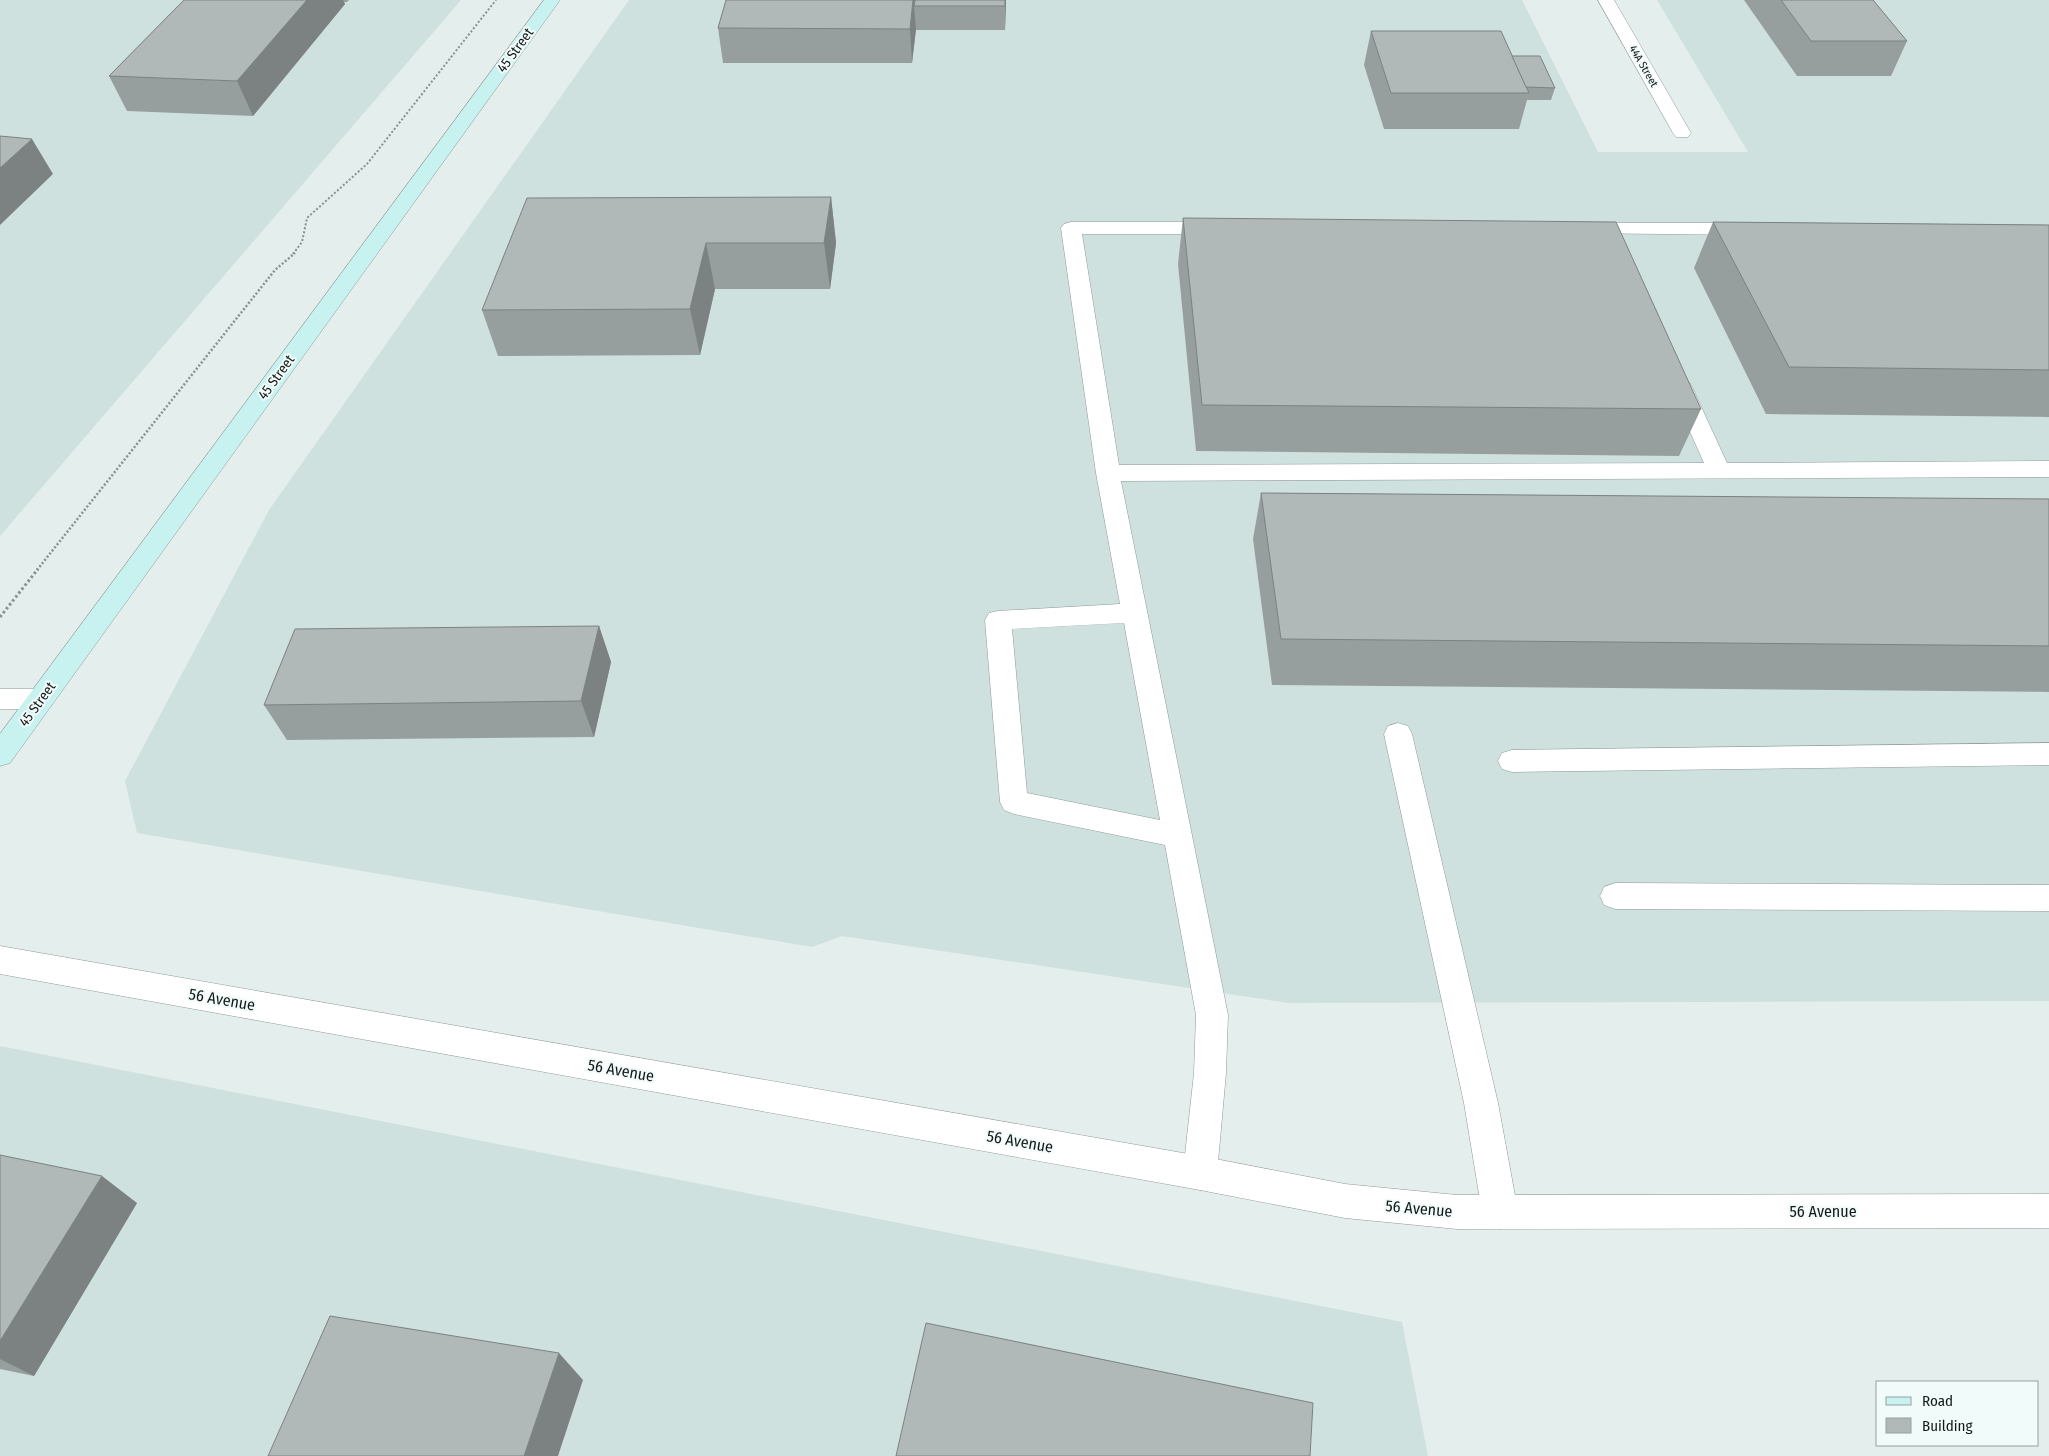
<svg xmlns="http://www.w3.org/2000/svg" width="2049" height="1456" font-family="'Fira Sans Condensed',sans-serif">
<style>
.built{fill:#cee1de}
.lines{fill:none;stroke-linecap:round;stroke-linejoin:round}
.lane-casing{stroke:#909998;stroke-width:1}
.street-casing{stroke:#909998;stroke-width:1}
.secondary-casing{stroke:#909998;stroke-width:1}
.path-far2{stroke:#8a9190;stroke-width:2;stroke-dasharray:2 2;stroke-linecap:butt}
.path-far1{stroke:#8a9190;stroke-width:2.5;stroke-dasharray:2 2;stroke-linecap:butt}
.path{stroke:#8a9190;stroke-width:3;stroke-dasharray:2.5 2.5;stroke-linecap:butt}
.lane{fill:#fff;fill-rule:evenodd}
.street{fill:#fff;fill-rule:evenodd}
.secondary{fill:#c7f2ef;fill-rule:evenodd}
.wall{fill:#979f9e}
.shaded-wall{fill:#7b8281}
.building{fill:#b0b9b8;stroke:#7b8281}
.labels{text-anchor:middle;stroke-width:4;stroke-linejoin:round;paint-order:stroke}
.far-street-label{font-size:11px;fill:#151818;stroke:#f1fbfa}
.street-label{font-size:14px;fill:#151818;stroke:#f1fbfa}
.near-street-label{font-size:16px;fill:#151818;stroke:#f1fbfa}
</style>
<rect width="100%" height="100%" fill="#e4eeec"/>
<g class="built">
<polygon points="0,0 461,0 0,536"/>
<polygon points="629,0 1522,0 1598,152 1748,152 1657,0 2049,0 2049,1001 1289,1003 842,936 812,947 137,833 125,781 269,510"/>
<polygon points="0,1046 1402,1322 1428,1456 0,1456"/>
</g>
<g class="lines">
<defs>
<g id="lane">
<path d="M 1071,222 L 1220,222 L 1227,224 L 1230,228 L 1227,232 L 1220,234 L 1082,234 L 1119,465 L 1704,463 L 1670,387 L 1673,382 L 1681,380 L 1689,382 L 1692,387 L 1727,463 L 2049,461 L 2049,477 L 1121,481 L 1228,1015 L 1226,1073 L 1217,1173 L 1212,1185 L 1200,1190 L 1188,1185 L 1183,1173 L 1194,1073 L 1196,1015 L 1165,845 L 1014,814 L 1004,810 L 1000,802 L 985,620 L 989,613 L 998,611 L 1120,604 L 1096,473 L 1061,228 L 1064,224 ZM 1124,623 L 1160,820 L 1027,793 L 1012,629 Z"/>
<polygon points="1583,223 1748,223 1755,225 1758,229 1755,233 1748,235 1576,233 1573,229 1576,225"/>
<polygon points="0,689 40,689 50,692 54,699 50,706 40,709 0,709"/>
<polygon points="1398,723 1408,726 1412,734 1498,1103 1518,1212 1512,1224 1500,1229 1488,1224 1482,1212 1464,1103 1384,734 1388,726"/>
<polygon points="2049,743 2049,765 1512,772 1502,769 1498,761 1502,753 1512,750"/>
<polygon points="1615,883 2049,885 2049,911 1615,909 1604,905 1600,896 1604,887"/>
</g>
<g id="street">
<polygon points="1598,0 1614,0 1691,133 1688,137 1676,137 1673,133"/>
<polygon points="0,946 1200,1156 1345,1184 1457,1195 2049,1194 2049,1228 1457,1229 1345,1218 1200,1190 0,974"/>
</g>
<polygon id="secondary" points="544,0 560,0 10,763 0,766 0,734"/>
</defs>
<use href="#lane" class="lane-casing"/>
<use href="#street" class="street-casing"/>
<use href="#secondary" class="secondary-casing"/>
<polyline class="path-far2" points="293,254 302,242 307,218 367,164 496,0"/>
<polyline class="path-far1" points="37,570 275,270 295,253"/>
<polyline class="path" points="0,617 38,569"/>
<use href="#lane" class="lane"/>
<use href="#street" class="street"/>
<use href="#secondary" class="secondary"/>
</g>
<g class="wall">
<polygon points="184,0 349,0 347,2 344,2 345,4 253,116 127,111 109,76"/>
<polygon points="726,0 1006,0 1005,30 916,30 916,29 912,63 723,63 718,28"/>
<polygon points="1744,0 1873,0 1907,41 1891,76 1797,76"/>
<polygon points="1371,31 1512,56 1555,88 1551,100 1527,100 1519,129 1384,129 1364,65"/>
<polygon points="831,197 836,243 830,289 715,289 700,355 498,356 482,310"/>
<polygon points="1183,218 1701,409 1679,456 1196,451 1178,264"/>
<polygon points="1713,222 2049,225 2049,417 1766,414 1694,268"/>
<polygon points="1261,493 2049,499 2049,692 1272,685 1253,539"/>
<polygon points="599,626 611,662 594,737 287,740 264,705"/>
<polygon points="0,1155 137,1203 34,1376 0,1369"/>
</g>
<g class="shaded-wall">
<polygon points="307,0 343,0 345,4 253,116 237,81"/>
<polygon points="913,0 919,0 914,6 916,29 912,63 910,29"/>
<polygon points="1005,0 1006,0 1005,30"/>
<polygon points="32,139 53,174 0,225 0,168"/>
<polygon points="831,197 836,243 830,289 824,243"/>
<polygon points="706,243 715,289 700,355 690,309"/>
<polygon points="599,626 611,662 594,737 581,701"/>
<polygon points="102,1176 137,1203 34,1376 0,1359 0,1341"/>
<polygon points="559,1353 583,1380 558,1456 524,1456"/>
</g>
<g class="building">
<polygon points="184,0 307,0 237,81 109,76"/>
<polygon points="726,0 913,0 910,29 718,28"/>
<polygon points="915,0 1005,0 1005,6 914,6"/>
<polygon points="1781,0 1873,0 1907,41 1811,41"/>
<polygon points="1371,31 1501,31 1529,93 1391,93"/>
<polygon points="1512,56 1540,56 1555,88 1526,87"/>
<polygon points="0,136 32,139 0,168"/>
<polygon points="831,197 824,243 706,243 690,309 482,310 527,198"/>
<polygon points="1183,218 1616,222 1701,409 1202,405"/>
<polygon points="1713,222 2049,225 2049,370 1789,367"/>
<polygon points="1261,493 2049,499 2049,646 1281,639"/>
<polygon points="599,626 581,701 264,705 295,629"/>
<polygon points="0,1155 102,1176 0,1341"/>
<polygon points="330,1316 559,1353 524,1456 268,1456"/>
<polygon points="926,1323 1313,1403 1310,1456 896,1456"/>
</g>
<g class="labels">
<g class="far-street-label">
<text transform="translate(1644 66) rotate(60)" y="4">44A Street</text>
</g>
<g class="street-label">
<text transform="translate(515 50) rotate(-54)" y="5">45 Street</text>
<text transform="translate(276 377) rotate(-54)" y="5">45 Street</text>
<text transform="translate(37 704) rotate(-54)" y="5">45 Street</text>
</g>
<g class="near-street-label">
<text transform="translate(222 999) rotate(10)" y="6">56 Avenue</text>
<text transform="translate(621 1070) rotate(10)" y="6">56 Avenue</text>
<text transform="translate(1020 1141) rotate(10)" y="6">56 Avenue</text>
<text transform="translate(1419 1208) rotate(5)" y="6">56 Avenue</text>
<text x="1823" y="1217">56 Avenue</text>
</g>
</g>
<rect x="1876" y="1381" width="162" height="65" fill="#f1fbfa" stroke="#99a0a0"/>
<rect x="1886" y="1397" width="25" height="8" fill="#c7f2ef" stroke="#99a0a0"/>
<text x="1922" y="1406" font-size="15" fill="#151818">Road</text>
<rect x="1886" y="1418" width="25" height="15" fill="#b0b9b8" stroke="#99a0a0"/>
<text x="1922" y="1431" font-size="15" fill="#151818">Building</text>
</svg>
